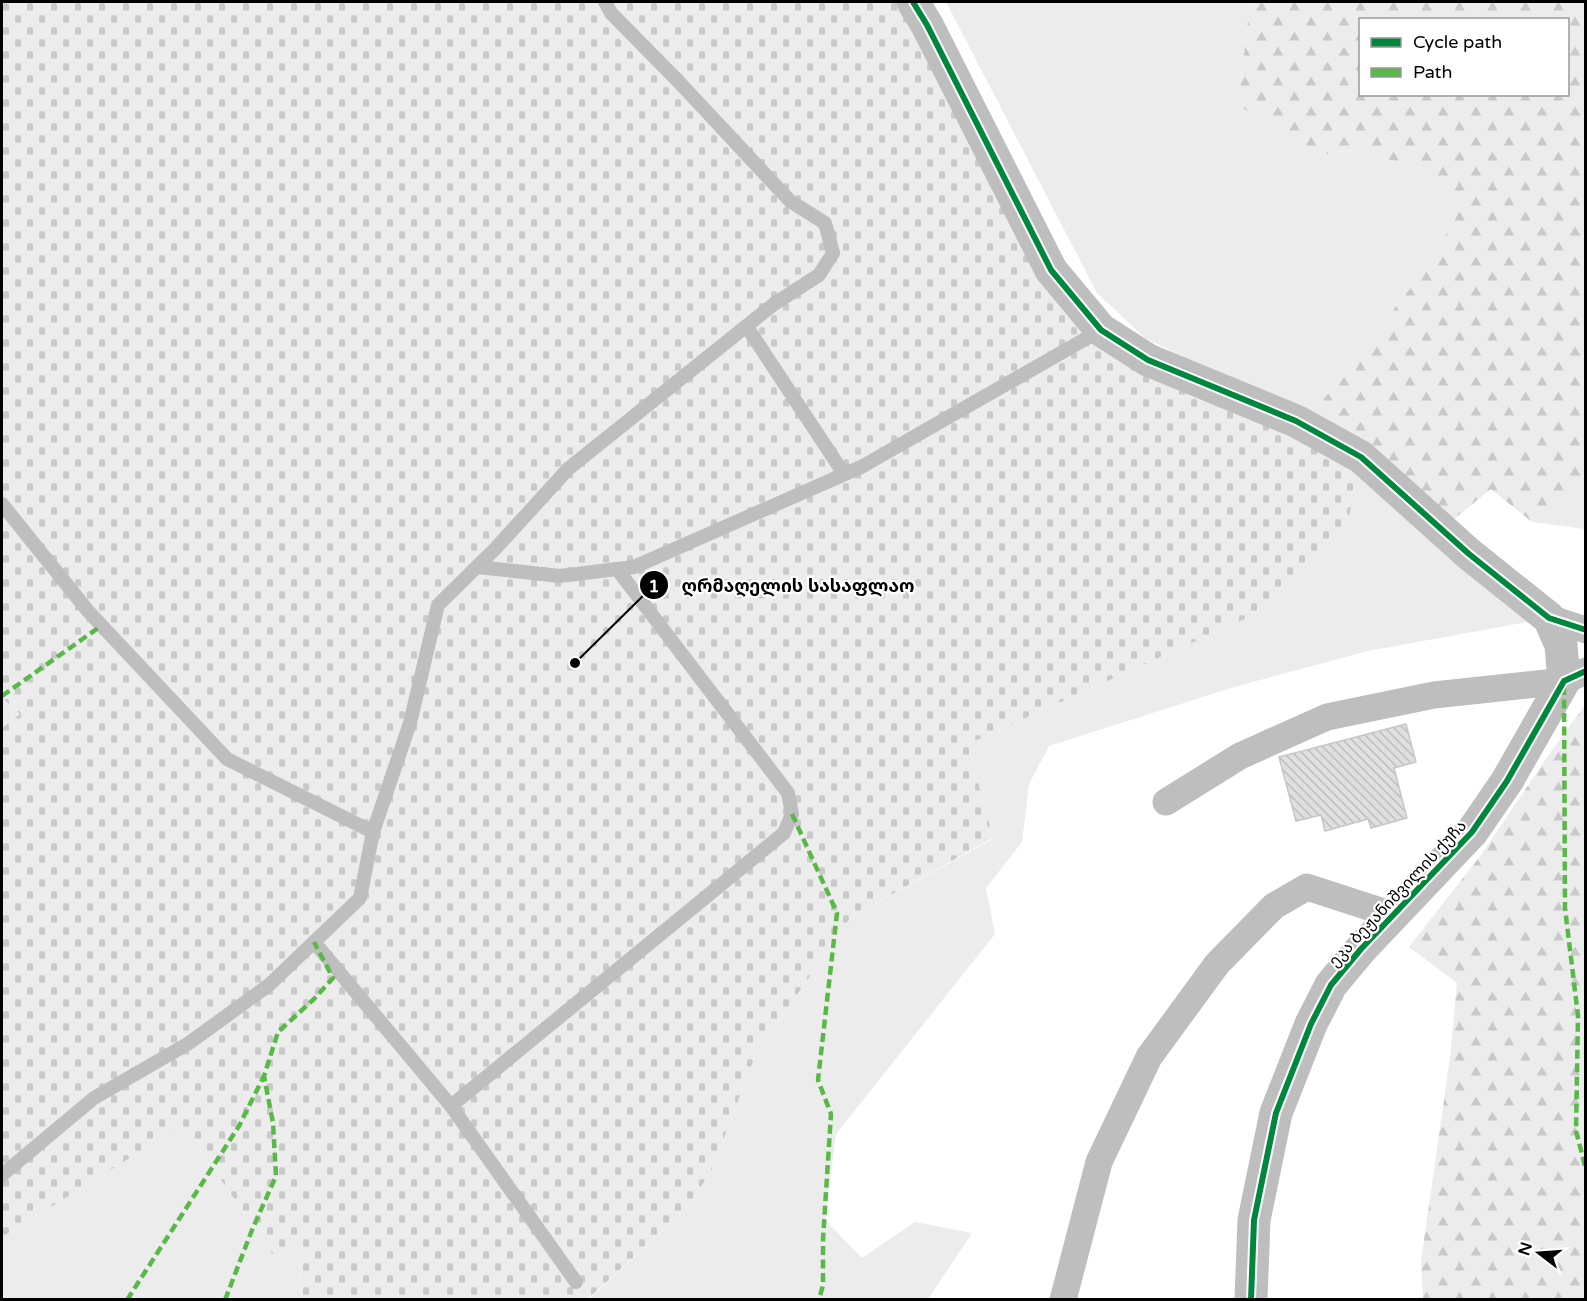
<svg xmlns="http://www.w3.org/2000/svg" width="1587" height="1301" font-family="'Varela Round','Noto Sans Georgian',sans-serif">
<style>
.green{fill:#ececec}
.forest{fill:url(#forest-firs);fill-rule:evenodd}
.cemetery{fill:url(#cemetery-stones)}
.building{fill:url(#building-back-hatch);stroke:#c7c7c7;stroke-width:1.5}
.lines{fill:none;stroke-linecap:round;stroke-linejoin:round}
.service{stroke:#bebebe;stroke-width:14}
.minor{stroke:#bebebe;stroke-width:27}
.tertiary{stroke:#bebebe;stroke-width:33}
.quiet{stroke:#58b947;stroke-width:4.5;stroke-dasharray:9 4.5;stroke-linecap:butt}
.cycleway-casing{stroke:#fff;stroke-width:10}
.cycleway{stroke:#00873e;stroke-width:6}
.labels{text-anchor:middle;stroke-width:4.5;stroke-linejoin:round;paint-order:stroke}
.street-label{font-size:16px;fill:#000;stroke:#fff}
.leader{fill:none;stroke:#000;stroke-width:2}
.callout-dot{fill:#000;stroke:#fff;stroke-width:2}
.mark-label{font-size:18px;text-anchor:middle;font-weight:bold;fill:#fff}
.callout-label{font-size:18px;text-anchor:middle;font-weight:bold;fill:#000;stroke:#fff;stroke-width:4.5;stroke-linejoin:round;paint-order:stroke}
</style>
<defs>
<pattern id="forest-firs" width="22" height="20" patternUnits="userSpaceOnUse" patternTransform="scale(1.5)"><rect width="22" height="20" fill="#ececec"/><path d="M5 1l3.5 6h-7zM16 11l3.5 6h-7z" fill="#c9c9c9"/></pattern>
<pattern id="cemetery-stones" width="16" height="16" patternUnits="userSpaceOnUse" patternTransform="scale(1.5)"><rect width="16" height="16" fill="#ececec"/><path d="M2 7V4a2 2 0 0 1 4 0v3zM10 15v-3a2 2 0 0 1 4 0v3z" fill="#c9c9c9"/></pattern>
<pattern id="building-back-hatch" width="6" height="6" patternUnits="userSpaceOnUse" patternTransform="scale(1.5)"><rect width="6" height="6" fill="#dfdfdf"/><path d="M-1 5l2 2M0 0l6 6M5-1l2 2" fill="none" stroke="#bebebe"/></pattern>
</defs>
<rect width="100%" height="100%" fill="#fff"/>
<g class="green">
<polygon points="946,2 1254,2 1249,11 1240,88 1315,156 1351,150 1426,169 1459,211 1429,264 1309,418 1145,338 1097,293"/>
<polygon points="1361,457 1549,618 1368,651 1234,687 1049,746 1029,784 1022,842 986,888 995,934 836,1134 825,1220 862,1258 915,1222 972,1233 928,1299 588,1300 685,1210 711,1172 756,1054 851,917 993,839 968,744 1256,614"/>
<polygon points="1585,488 1585,529 1532,522"/>
<polygon points="2,698 20,714 2,728"/>
<polygon points="180,1126 201,1151 275,1258 293,1244 299,1257 302,1299 2,1300 2,1237"/>
</g>
<g class="forest">
<path d="M 1254,2 L 1585,2 L 1585,488 L 1532,522 L 1491,489 L 1450,522 L 1309,418 L 1429,264 L 1459,211 L 1426,169 L 1351,150 L 1315,156 L 1238,105 L 1249,11 ZM 1360,20 L 1568,20 L 1568,94 L 1360,94 Z"/>
<polygon points="1585,705 1585,1299 1423,1299 1421,1261 1450,1058 1457,983 1409,947 1481,855 1548,756"/>
</g>
<polygon class="cemetery" points="2,2 898,2 1101,330 1361,457 1348,522 1256,614 968,744 993,838 851,917 756,1054 711,1172 685,1210 588,1299 302,1299 299,1257 293,1244 275,1258 201,1151 180,1127 2,1237 2,728 20,714 2,698"/>
<polygon class="building" points="1406,724 1416,762 1394,768 1407,818 1371,828 1368,819 1325,831 1321,815 1296,821 1279,757"/>
<g class="lines">
<g class="service">
<polyline points="747,327 844,474"/>
<polyline points="2,504 88,611 227,759 373,832"/>
<polyline points="477,567 560,576 634,567 863,466 1101,330"/>
<polyline points="314,942 451,1106 576,1282"/>
<polyline points="451,1106 784,833 792,814 788,793 617,569"/>
<polyline points="2,1175 94,1098 189,1043 269,985 360,898 373,832 410,723 438,605 495,549 568,469 774,304 819,275 833,253 825,223 790,201 679,82 611,13 605,2"/>
</g>
<g class="minor">
<polyline points="1549,618 1586,630"/>
<polyline points="1166,802 1240,756 1327,717 1434,695 1564,681 1586,671"/>
<polyline points="1063,1300 1099,1162 1149,1057 1217,964 1274,906 1307,887 1393,915"/>
</g>
<polyline class="tertiary" points="913,2 927,25 1051,270 1101,330 1148,360 1296,421 1361,457 1469,554 1549,618 1561,645 1564,681 1507,781 1472,832 1361,949 1331,985 1311,1024 1276,1113 1254,1220 1251,1300"/>
<g class="quiet">
<polyline points="1564,686 1565,908 1578,1016 1576,1131 1586,1170"/>
<polyline points="2,696 101,626"/>
<polyline points="792,814 837,913 818,1080 831,1114 823,1239 823,1285 819,1300"/>
<polyline points="127,1300 239,1126 264,1076"/>
<polyline points="225,1300 252,1230 276,1176 273,1123 264,1076 278,1032 314,999 333,978 314,942"/>
</g>
<defs>
<g id="cycleway">
<polyline points="913,2 927,25 1051,270 1101,330 1148,360 1296,421 1361,457 1469,554 1549,618 1586,630"/>
<polyline points="1251,1300 1254,1220 1276,1113 1311,1024 1331,985 1361,949 1472,832 1507,781 1564,681 1586,671"/>
</g>
</defs>
<use href="#cycleway" class="cycleway-casing"/>
<use href="#cycleway" class="cycleway"/>
</g>
<g class="labels">
<g class="street-label">
<text transform="translate(1397 893) rotate(-47)" y="6">ეკა ბეჟანიშვილის ქუჩა</text>
</g>
</g>
<path class="leader" d="M575 663L654 585"/>
<g class="callout-dot">
<circle cx="575" cy="663" r="6"/>
<circle cx="654" cy="585" r="15"/>
</g>
<g class="mark-label">
<text x="654" y="592">1</text>
</g>
<g class="callout-label">
<text x="798" y="592">ღრმაღელის სასაფლაო</text>
</g>
<rect width="1587" height="1301" fill="none" stroke="#000000" stroke-width="6"/>
<rect x="1359" y="18" width="210" height="78" fill="#ffffff" stroke="#999999" stroke-width="1.5"/>
<rect x="1371" y="38" width="30" height="9" fill="#00873e" stroke="#999999" stroke-width="1.5"/>
<text x="1413" y="48" font-size="18" fill="#000000">Cycle path</text>
<rect x="1371" y="68" width="30" height="9" fill="#58b947" stroke="#999999" stroke-width="1.5"/>
<text x="1413" y="78" font-size="18" fill="#000000">Path</text>
<g transform="translate(1539 1253) rotate(287)" stroke="#ffffff" stroke-width="4.5" paint-order="stroke">
<path d="M0-4.5L10 22L0 15L-10 22Z" fill="#000000"/>
<text y="-9" font-size="16" font-weight="bold" text-anchor="middle" fill="#000000">N</text>
</g>
</svg>
